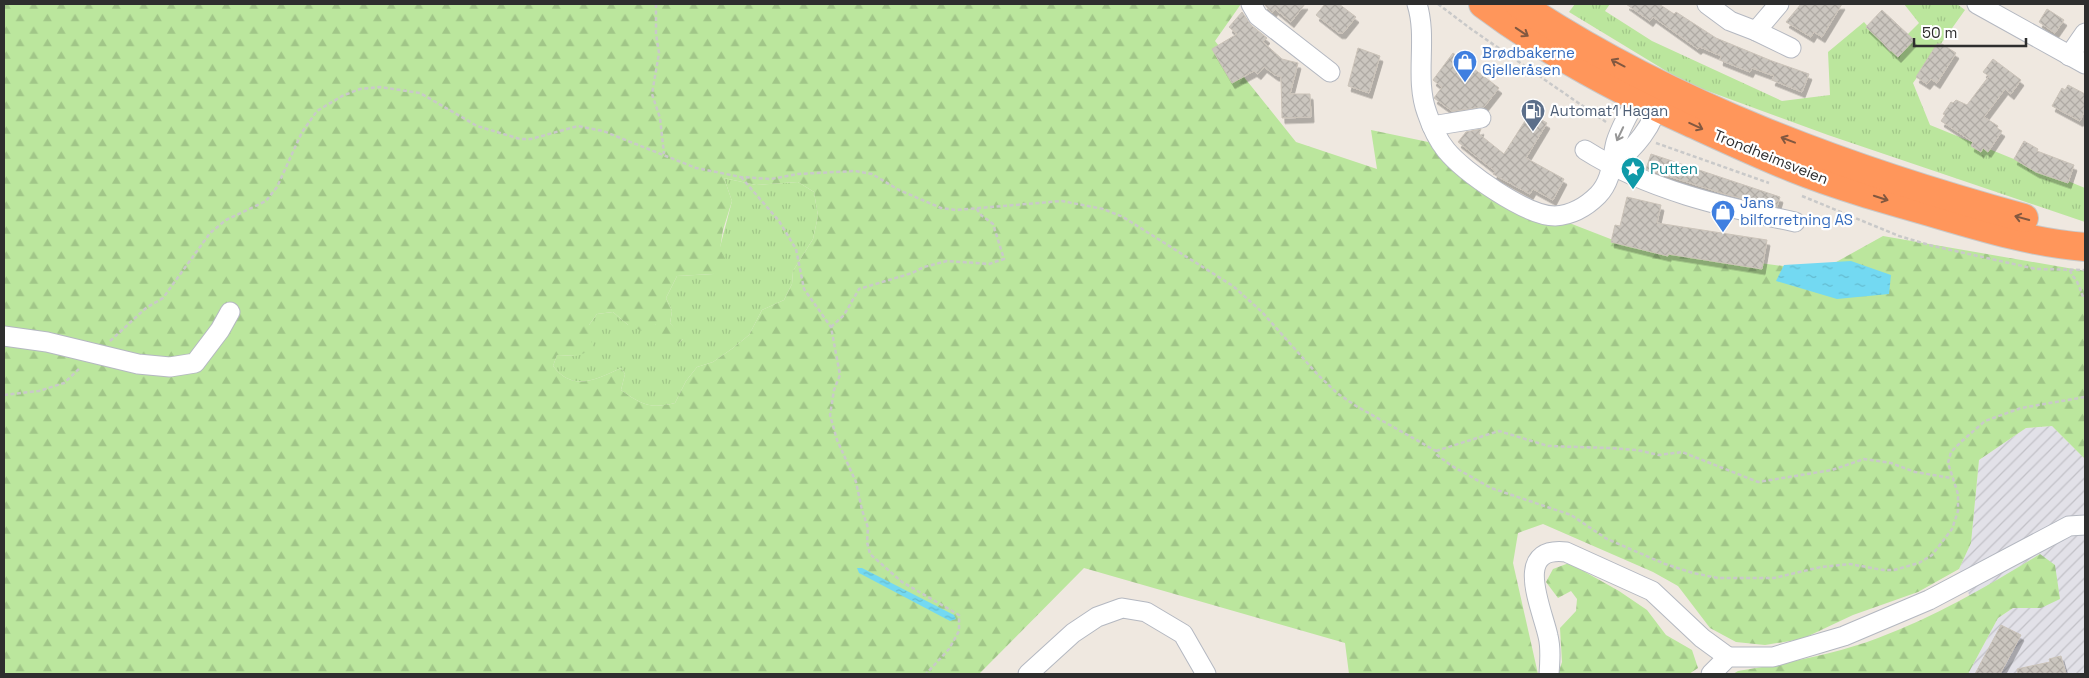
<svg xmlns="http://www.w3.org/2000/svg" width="2089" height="678" font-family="'Space Grotesk',sans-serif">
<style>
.industrial{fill:url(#industrial-furrows)}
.grass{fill:url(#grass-tufts)}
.forest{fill:url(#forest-firs);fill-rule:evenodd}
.water{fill:url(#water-ripples)}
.building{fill:url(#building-cross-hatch);stroke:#cbc3b9;filter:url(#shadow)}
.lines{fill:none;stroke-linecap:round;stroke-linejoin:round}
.minor-casing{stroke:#b4b8c1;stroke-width:21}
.highway-casing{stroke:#c9c9c9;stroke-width:30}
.path{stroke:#c9c9c9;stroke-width:2.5;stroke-dasharray:4 2.5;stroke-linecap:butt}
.minor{stroke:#fff;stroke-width:19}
.highway{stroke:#ff965b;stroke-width:28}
.oneway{stroke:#825840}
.oneway2{stroke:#969696}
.labels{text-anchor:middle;stroke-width:4.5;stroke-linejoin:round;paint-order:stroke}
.shop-label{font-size:15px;fill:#366cbe;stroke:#fff;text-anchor:start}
.service-label{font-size:15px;fill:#4e5e75;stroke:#fff;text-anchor:start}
.street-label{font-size:15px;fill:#2e2e2e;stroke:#fff}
.culture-label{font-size:15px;fill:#0d838f;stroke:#fff;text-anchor:start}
</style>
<defs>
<pattern id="industrial-furrows" width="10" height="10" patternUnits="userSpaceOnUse" patternTransform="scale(1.25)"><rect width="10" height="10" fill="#e2e1e8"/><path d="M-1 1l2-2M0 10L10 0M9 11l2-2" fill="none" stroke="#c2c1c7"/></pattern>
<pattern id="grass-tufts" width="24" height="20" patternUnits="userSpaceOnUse" patternTransform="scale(1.25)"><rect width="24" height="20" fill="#bbe69d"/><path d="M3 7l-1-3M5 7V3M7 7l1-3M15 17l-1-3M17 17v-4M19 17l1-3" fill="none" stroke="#a1c688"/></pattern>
<pattern id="forest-firs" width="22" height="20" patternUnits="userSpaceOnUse" patternTransform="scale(1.25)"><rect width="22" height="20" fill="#bbe69d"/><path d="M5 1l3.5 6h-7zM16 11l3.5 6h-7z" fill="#a1c688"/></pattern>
<pattern id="water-ripples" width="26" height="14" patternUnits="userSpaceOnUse" patternTransform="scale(1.25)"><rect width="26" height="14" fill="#73d9f2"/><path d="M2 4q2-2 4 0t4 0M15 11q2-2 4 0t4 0" fill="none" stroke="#64bbd0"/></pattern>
<pattern id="building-cross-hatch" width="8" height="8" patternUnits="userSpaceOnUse" patternTransform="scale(1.25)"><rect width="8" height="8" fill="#cbc6bf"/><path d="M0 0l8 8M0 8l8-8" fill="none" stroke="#afaaa4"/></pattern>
<filter id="shadow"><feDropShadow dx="3" dy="5.5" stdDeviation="0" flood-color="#0004"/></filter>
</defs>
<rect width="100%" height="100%" fill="#efe8e0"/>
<polygon class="industrial" points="2052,426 2085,459 2085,674 1968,674 1998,618 2013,608 2041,608 2040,554 1970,597 1959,569 1971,543 1979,460 2026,428"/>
<g class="grass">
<polygon points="1575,4 1610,4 1605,11 1652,41 1782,101 1830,95 1828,52 1864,22 1890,52 1919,23 1904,4 1957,4 1965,10 1913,83 1930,125 2085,188 2085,222 1828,135 1686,83 1569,12"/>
<path d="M 724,178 L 756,185 L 798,182 L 814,192 L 818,216 L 813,239 L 793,271 L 792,284 L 784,300 L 762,310 L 749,335 L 733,348 L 713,362 L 697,367 L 686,381 L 675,403 C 650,409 642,405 621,390 L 625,374 L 621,368 C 595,380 573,392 553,366 L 557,355 L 576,356 L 589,325 L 597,314 L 613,312 L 628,325 L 655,324 L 679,343 L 683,339 L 670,323 L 672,311 L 666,298 L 677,276 L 713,274 L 732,201 Z"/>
</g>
<g class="forest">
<path d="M 4,4 L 1241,4 L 1215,41 L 1296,142 L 1377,169 L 1371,130 L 1433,143 L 1541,212 L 1626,245 L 1820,271 L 1883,236 L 2085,271 L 2085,459 L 2052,426 L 2026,428 L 1979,460 L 1971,543 L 1959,569 L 1918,592 L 1853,615 L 1802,639 L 1765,645 L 1736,642 L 1710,628 L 1678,586 L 1653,572 L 1543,524 L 1518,533 L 1513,563 L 1538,674 L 1349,674 L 1345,643 L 1084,568 L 979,674 L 4,674 ZM 724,178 L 756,185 L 798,182 L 814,192 L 818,216 L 813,239 L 793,271 L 792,284 L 784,300 L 762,310 L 749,335 L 733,348 L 713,362 L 697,367 L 686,381 L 675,403 C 650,409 642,405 621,390 L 625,374 L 621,368 C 595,380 573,392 553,366 L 557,355 L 576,356 L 593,350 L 589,325 L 597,314 L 613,312 L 628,325 L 642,331 L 655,324 L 663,339 L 679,343 L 684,338 L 670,323 L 672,311 L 666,298 L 677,276 L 713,274 L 728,264 L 720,249 L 723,230 L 732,201 Z"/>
<path d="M 2040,554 L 2055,565 L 2060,599 L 2041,608 L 2013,608 L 1998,618 L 1968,674 L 1733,674 L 1738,671 C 1786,663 1833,655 1878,638 C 1936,616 1988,586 2040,554 Z"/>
<polygon points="1569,563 1619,591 1647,610 1666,635 1692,650 1698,668 1689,674 1558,674 1562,662 1560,628 1576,611 1577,599 1571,591 1558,598 1546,582 1553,569"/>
</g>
<g class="water">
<polygon points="1851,261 1891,275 1889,294 1837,299 1776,281 1784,265"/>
<polygon points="857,568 862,568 954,615 956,619 950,621 859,573"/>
</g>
<g class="building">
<polygon points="1264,4 1305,4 1291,22 1275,9 1272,13"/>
<polygon points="1325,4 1339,4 1356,17 1343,33 1339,33 1316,15"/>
<polygon points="1626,4 1659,4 1674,14 1676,12 1716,38 1772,61 1809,74 1802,92 1772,80 1774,76 1752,68 1750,72 1720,60 1721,56 1700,47 1698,49 1653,17 1650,21"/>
<polygon points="1801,4 1842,4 1822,37 1814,32 1811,37 1786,22"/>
<polygon points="2047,9 2064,20 2055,33 2039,22"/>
<polygon points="1882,10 1914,40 1898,57 1866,27"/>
<polygon points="1242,12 1251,25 1267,38 1263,42 1282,59 1298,63 1290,94 1310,94 1311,117 1282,118 1281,77 1275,75 1264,67 1258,74 1254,71 1232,83 1212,49 1237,34 1229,27"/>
<polygon points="1937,44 1942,44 1956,53 1937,83 1931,79 1927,84 1916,77"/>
<polygon points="1358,48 1380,56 1369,93 1348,86"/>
<polygon points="1453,53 1499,88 1484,107 1452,111 1434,98 1442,87 1433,80"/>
<polygon points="1993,59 2021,80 2011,94 2005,89 1984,117 1998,126 1997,128 2002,131 1988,152 1983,148 1981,152 1971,146 1973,142 1941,121 1945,115 1943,114 1951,102 1953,103 1956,100 1967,105 1989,76 1983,72"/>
<polygon points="2068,85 2085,94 2085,110 2080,121 2052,106 2062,88 2065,90"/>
<polygon points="1530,113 1547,123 1526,158 1564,179 1553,200 1533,189 1530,194 1493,174 1495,171 1458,142 1466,132 1481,129 1479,134 1504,154"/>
<polygon points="2024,141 2038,149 2037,151 2074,165 2068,183 2036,172 2014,159"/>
<polygon points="1651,154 1780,197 1777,207 1725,194 1646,169"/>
<polygon points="1627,197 1661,205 1657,223 1767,240 1762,269 1668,254 1668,256 1611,242 1615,225 1620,226"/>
<polygon points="2001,625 2021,635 2000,674 1975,674"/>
<polygon points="2061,656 2066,674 2018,674 2017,669 2050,662 2049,659"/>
</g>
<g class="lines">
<defs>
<g id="minor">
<polyline points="1251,4 1258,16 1330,72"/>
<path d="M 1417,4 C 1428,39 1414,78 1427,113 C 1431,125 1438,140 1446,150 C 1464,172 1526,216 1555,216 C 1572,215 1586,207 1598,195 C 1613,179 1611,161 1616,142 C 1619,132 1632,105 1639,98 C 1642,96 1646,94 1649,92"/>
<polyline points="1707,4 1730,21 1756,31 1779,4"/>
<polyline points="1977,4 2085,64"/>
<polyline points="1756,31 1791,48"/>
<polyline points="2069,56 2085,33"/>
<polyline points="1432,126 1481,118"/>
<path d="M 1585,150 C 1648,190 1724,207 1795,222"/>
<path d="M 1612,167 C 1634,148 1655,126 1659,97"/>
<polyline points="4,336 47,342 138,364 170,367 195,363 220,330 230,312"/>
<polyline points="1028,674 1073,633 1097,617 1122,608 1146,612 1183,634 1206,674"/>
<path d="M 1549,674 C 1550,661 1551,648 1548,636 C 1542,608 1512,546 1566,552 L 1652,591 L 1702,638 L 1728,657"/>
<polyline points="1711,674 1728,657 1773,657 1844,636 1929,600 2069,526 2085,525"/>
</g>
<g id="highway">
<path d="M 1483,4 C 1547,52 1616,89 1689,122 C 1724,138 1758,154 1793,168 C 1838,186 1884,199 1930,212 C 1981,227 2033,243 2085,247"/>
<path d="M 1519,4 C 1671,105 1848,170 2024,218"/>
</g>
</defs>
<use href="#minor" class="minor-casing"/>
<use href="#highway" class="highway-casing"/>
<g class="path">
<polyline points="656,4 656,34 659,53 652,94 660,118 664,154"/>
<polyline points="1438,4 1471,29 1606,122"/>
<polyline points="1656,143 1769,183"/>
<polyline points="741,177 779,221 796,249 804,289 831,327 840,375 834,390 830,415 837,440 856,482 862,510 868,528 867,542 870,554 902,582 959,615 959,631 949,649 926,674"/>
<polyline points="1802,196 1899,236 1933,246 2036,269 2085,270"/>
<path d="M 2070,270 C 2072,277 2076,278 2078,284 C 2081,290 2081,294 2085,300"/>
<polyline points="831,327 844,315 859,289 912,273 924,267 947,261 989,264 1004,259 993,224 981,215 976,208"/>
<polyline points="110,341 146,308 163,298 210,233 226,220 266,201 277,187 302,132 317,111 342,96 360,89 380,87 420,93 477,126 520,139 531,139 578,126 603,131 696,168 741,177 771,179 798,174 855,171 872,174 899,190 941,208 956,210 1062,201 1103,209 1123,217 1233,286 1262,312 1318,375 1337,393 1356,406 1436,451 1437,455 1452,466 1491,488 1571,515 1607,539 1665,564 1693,573 1718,578 1774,578 1821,567 1850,564 1883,570 1894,570 1919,563 1932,555 1952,529 1958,511 1958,494 1948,463 1951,452 1962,441 1985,421 2021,408 2085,397"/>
<polyline points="4,395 39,391 64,383 80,368"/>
<polyline points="1436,451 1499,431 1548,446 1609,448 1637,450 1659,455 1682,452 1758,482 1832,470 1864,459 1891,463 1915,472 1951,478"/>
</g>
<use href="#minor" class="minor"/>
<use href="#highway" class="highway"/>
</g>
<defs><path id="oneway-shaft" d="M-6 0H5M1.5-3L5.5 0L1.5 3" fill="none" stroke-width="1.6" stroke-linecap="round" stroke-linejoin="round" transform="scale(1.25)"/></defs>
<g class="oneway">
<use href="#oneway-shaft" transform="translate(1522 32) rotate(34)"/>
<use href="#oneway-shaft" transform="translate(1618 63) rotate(-152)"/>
<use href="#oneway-shaft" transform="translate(1696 126) rotate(25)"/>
<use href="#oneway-shaft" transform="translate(1788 140) rotate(-159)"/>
<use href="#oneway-shaft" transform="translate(1881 198) rotate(18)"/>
<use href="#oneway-shaft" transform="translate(2022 218) rotate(-165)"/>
</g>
<use class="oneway2" href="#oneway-shaft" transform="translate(1620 134) rotate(115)"/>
<defs>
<symbol id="shop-pin" viewBox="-11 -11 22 30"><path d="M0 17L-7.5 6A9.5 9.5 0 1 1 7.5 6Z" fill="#3f7fe0" stroke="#fff"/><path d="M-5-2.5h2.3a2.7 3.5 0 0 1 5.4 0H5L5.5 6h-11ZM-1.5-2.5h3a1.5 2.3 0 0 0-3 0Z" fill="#fff"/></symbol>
<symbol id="fuel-pin" viewBox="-11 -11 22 30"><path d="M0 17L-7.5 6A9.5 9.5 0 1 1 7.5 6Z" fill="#5c6f8a" stroke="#fff"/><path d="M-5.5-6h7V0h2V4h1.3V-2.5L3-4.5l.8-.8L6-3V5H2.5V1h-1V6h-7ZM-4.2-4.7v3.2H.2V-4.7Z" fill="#fff"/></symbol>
<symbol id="sight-pin" viewBox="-11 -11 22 30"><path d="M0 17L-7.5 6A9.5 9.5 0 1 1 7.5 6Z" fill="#0f9aa8" stroke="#fff"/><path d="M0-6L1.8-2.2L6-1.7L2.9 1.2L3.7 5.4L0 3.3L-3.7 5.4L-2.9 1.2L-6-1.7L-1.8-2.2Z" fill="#fff"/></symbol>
</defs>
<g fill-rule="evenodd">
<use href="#shop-pin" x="1451" y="48" width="28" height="38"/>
<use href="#fuel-pin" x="1519" y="97" width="28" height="38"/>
<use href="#sight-pin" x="1619" y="155" width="28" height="38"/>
<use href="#shop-pin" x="1709" y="198" width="28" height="38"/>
</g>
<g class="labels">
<g class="shop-label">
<text x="1482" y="58">Brødbakerne<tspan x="1482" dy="17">Gjelleråsen</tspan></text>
<text x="1740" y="208">Jans<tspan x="1740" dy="17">bilforretning AS</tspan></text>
</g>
<g class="service-label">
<text x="1550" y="116">Automat1 Hagan</text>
</g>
<g class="street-label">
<text transform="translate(1771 157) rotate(22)" y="5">Trondheimsveien</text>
</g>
<g class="culture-label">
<text x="1650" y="174">Putten</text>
</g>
</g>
<rect width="2089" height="678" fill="none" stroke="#2e2e2e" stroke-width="10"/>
<path d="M1914 38v8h112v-8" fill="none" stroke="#2e2e2e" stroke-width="2.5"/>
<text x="1922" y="38" font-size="15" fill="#2e2e2e" stroke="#ffffff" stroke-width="4" paint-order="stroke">50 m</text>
</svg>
